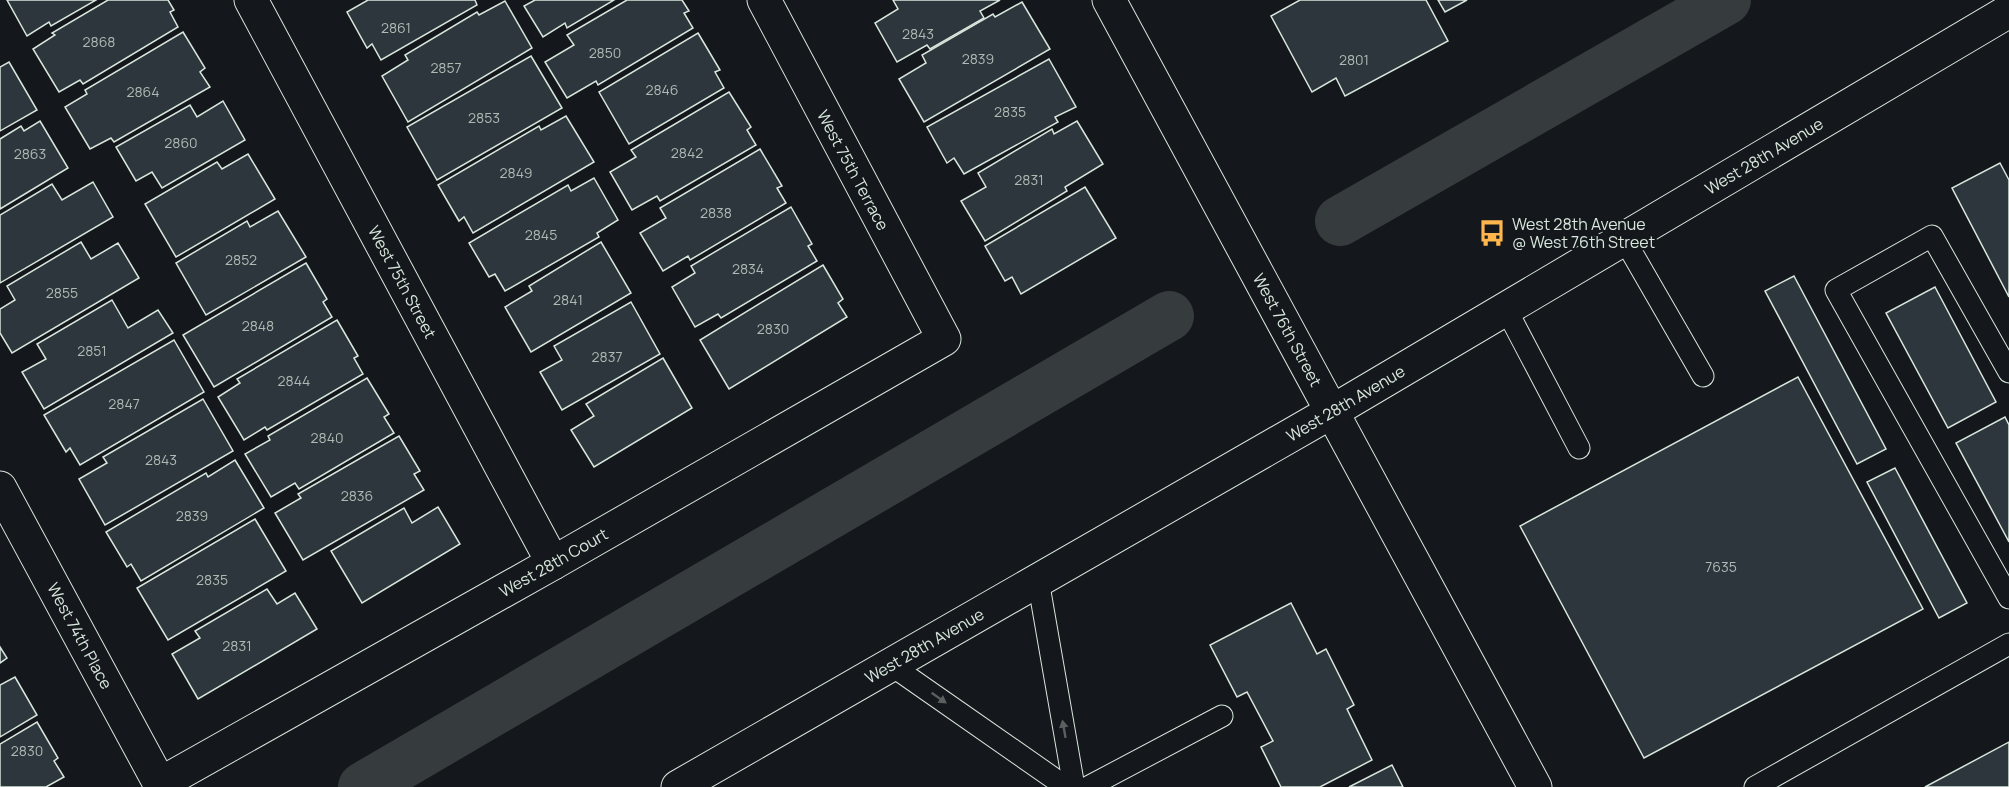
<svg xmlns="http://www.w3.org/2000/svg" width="2009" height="787" font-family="Manrope,sans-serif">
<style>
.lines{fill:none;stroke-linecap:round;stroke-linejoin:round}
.canal{stroke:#363b3e;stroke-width:50}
.building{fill:#2c363c;stroke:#d8e6dc;stroke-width:1.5}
.service-casing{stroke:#d8e6dc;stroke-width:23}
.minor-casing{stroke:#d8e6dc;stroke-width:35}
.tertiary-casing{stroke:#d8e6dc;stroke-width:35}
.secondary-casing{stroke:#d8e6dc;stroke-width:35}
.service{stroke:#14181c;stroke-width:21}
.minor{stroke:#14181c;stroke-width:33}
.tertiary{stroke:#14181c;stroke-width:33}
.secondary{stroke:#14181c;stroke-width:33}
.oneway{fill:#59605f}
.labels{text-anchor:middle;stroke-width:4.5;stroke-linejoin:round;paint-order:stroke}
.number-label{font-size:14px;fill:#adbab4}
.street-label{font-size:16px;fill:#d8e6dc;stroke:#14181c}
.poi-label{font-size:16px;fill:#d8e6dc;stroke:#14181c;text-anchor:start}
</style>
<rect width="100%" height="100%" fill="#14181c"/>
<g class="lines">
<g class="canal">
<polyline points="1340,221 1726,0"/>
<polyline points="363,787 1169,316"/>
</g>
</g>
<g class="building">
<polygon points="7,0 96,0 51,26 49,22 27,36"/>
<polygon points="108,0 168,0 174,10 170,12 178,27 83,84 80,80 59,92 33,49 55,35 52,33"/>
<polygon points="368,0 475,0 477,5 381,60 372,44 367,48 347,12"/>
<polygon points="535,0 614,0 567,28 565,23 543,37 524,6"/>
<polygon points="627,0 682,0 689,11 684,13 693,28 598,85 596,81 567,98 545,62 574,45 567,35"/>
<polygon points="893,0 1000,0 980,11 984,18 930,49 927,45 897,62 875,23 898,9"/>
<polygon points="1300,0 1426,0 1448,41 1345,96 1336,78 1312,92 1271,16"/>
<polygon points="1438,0 1467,0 1445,12"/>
<polygon points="505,1 532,48 408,122 382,76 408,60 405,55 477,12 479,15"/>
<polygon points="1022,2 1050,49 924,122 899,79 926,63 922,55 993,14 995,17"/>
<polygon points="183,32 205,68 200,72 210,87 114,142 111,138 90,149 65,107 87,94 85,90"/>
<polygon points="698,33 720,70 715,72 724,88 629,144 599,92"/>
<polygon points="531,56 562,108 437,180 407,127"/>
<polygon points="1049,59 1076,107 1055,117 1058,122 964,174 954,158 947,163 927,127"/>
<polygon points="9,62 37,110 0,131 0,67"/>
<polygon points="729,92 751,127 747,130 756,145 660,201 657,196 632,210 610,172 636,157 631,150"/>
<polygon points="223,101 245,140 162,188 152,172 136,181 116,147 190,105 197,117"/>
<polygon points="566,116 594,162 473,233 464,217 459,221 438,185 539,126 541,130"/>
<polygon points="40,121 68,168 0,209 0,139 21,126 24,131"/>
<polygon points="1077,121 1103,164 1065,187 1067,191 985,241 961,201 986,187 978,173 1052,129 1054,134"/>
<polygon points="760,149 782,186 777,188 786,203 690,260 688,256 663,271 640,233 666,218 660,208"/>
<polygon points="248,154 275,199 176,257 145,204 217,162 222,169"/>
<polygon points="2000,163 2009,180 2009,297 1952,188"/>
<polygon points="594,178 618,220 597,233 599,237 505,291 495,274 489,277 469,243 568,185 571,191"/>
<polygon points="93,182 113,217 0,283 0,215 52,184 62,200"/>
<polygon points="1085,187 1116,238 1021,294 1012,277 1005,281 985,246"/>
<polygon points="791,207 812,244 808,246 817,261 721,318 718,314 695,327 672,287 695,273 691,266"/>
<polygon points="278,211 306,257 206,315 176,263 247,221 250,227"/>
<polygon points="81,242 91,259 118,243 139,278 12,353 0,333 0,309 15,300 7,286"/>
<polygon points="601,242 631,293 531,352 505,307 532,291 529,286"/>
<polygon points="306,263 327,299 323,302 332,317 214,387 183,335"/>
<polygon points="823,265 843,299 838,303 847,317 729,389 700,340"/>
<polygon points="1794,276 1886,449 1857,464 1765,291"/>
<polygon points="1935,287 1996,402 1948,428 1886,313"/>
<polygon points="112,300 128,328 158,310 173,333 44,409 22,372 46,359 37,344"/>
<polygon points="631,302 660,354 562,410 540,372 562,360 554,346"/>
<polygon points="337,320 358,356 354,358 363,374 267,430 265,427 244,440 218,397 240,383 237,379"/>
<polygon points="174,340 204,392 80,465 70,448 66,452 44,415"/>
<polygon points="663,358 692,408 594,467 571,430 594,416 586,404"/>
<polygon points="1798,377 1923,609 1644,758 1520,526"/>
<polygon points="367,378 389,414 384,417 394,433 299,489 295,483 271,497 245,454 270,440 268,436"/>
<polygon points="203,399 233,451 105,525 79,479 107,463 103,457"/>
<polygon points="2005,417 2009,425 2009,542 1956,443"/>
<polygon points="399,436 420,471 414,474 424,490 303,560 275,513 301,498 298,494"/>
<polygon points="235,460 264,508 141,581 131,564 127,567 106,532 206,473 208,477"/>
<polygon points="1895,468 1967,603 1939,618 1867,482"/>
<polygon points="438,507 460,544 362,603 331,551 404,508 412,523"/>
<polygon points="255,519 286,571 168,640 137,588"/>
<polygon points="267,589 277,604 295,593 317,629 198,699 172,654 200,638 195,631"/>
<polygon points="1291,603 1317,654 1326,649 1354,705 1347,709 1372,760 1320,787 1281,787 1261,747 1273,741 1247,692 1237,697 1210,645"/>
<polygon points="0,647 7,658 0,663"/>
<polygon points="15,677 37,715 0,737 0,685"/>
<polygon points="37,722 58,758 54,761 64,777 46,787 0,787 0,744"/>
<polygon points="2009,742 2009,787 1925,787"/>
<polygon points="1392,765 1403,787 1349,787"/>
</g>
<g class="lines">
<defs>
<g id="service">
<polyline points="1624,239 1703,376"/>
<polyline points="1506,309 1579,448"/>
<polyline points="2009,372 1932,236 1836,290 2009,598"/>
<polyline points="1038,580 1074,787"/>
<polyline points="891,665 1066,787"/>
<polyline points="1088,787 1222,716"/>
<polyline points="1755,787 2009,644"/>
</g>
<g id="minor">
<path id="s1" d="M 251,0 L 553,563"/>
<path id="s2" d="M 0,488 L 160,784 L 553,563 L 944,339 L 764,0"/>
</g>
<g id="tertiary">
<path id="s3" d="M 1109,0 L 1535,787"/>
</g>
<g id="secondary">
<path id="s4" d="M 678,787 L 1333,411 L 2009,11"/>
</g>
</defs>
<use href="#service" class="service-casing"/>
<use href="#minor" class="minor-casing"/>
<use href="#tertiary" class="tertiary-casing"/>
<use href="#secondary" class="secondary-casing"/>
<use href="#service" class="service"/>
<use href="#minor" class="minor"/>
<use href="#tertiary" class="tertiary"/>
<use href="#secondary" class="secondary"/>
</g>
<defs><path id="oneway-solid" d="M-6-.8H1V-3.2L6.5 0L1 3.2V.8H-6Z" transform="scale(1.5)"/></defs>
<g class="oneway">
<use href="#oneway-solid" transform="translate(939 698) rotate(35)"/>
<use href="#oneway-solid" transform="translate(1064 729) rotate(-100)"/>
</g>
<defs>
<symbol id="bus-bare" viewBox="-9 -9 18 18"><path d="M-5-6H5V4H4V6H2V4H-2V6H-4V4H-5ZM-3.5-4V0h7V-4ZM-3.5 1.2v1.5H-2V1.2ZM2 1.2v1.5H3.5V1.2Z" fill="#ffb74d" stroke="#14181c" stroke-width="2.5" paint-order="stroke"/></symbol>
</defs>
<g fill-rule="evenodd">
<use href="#bus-bare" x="1473" y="214" width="38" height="38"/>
</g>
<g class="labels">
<g class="number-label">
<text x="396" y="33">2861</text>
<text x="918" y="39">2843</text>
<text x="99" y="47">2868</text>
<text x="605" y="58">2850</text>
<text x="978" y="64">2839</text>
<text x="1354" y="65">2801</text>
<text x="446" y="73">2857</text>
<text x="662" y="95">2846</text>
<text x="143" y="97">2864</text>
<text x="1010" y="117">2835</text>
<text x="484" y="123">2853</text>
<text x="181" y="148">2860</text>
<text x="687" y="158">2842</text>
<text x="30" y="159">2863</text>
<text x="516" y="178">2849</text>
<text x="1029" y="185">2831</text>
<text x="716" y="218">2838</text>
<text x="541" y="240">2845</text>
<text x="241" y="265">2852</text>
<text x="748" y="274">2834</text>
<text x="62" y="298">2855</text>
<text x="568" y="305">2841</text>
<text x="258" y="331">2848</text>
<text x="773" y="334">2830</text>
<text x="92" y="356">2851</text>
<text x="607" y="362">2837</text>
<text x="294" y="386">2844</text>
<text x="124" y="409">2847</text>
<text x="327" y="443">2840</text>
<text x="161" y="465">2843</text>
<text x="357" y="501">2836</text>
<text x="192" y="521">2839</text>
<text x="1721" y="572">7635</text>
<text x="212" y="585">2835</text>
<text x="237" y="651">2831</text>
<text x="27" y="756">2830</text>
</g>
<g class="street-label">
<text dy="6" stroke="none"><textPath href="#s4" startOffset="1256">West 28th Avenue</textPath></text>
<text transform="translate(853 170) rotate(62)" y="6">West 75th Terrace</text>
<text dy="6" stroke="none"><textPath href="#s1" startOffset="320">West 75th Street</textPath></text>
<text dy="6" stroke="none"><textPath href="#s3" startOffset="375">West 76th Street</textPath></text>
<text dy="6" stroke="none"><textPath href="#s4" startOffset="770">West 28th Avenue</textPath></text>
<text dy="6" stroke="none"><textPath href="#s2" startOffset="788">West 28th Court</textPath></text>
<text dy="6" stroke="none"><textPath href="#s2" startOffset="168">West 74th Place</textPath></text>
<text dy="6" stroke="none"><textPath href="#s4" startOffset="284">West 28th Avenue</textPath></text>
</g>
<g class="poi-label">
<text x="1512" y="230">West 28th Avenue<tspan x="1512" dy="18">@ West 76th Street</tspan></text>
</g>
</g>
</svg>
